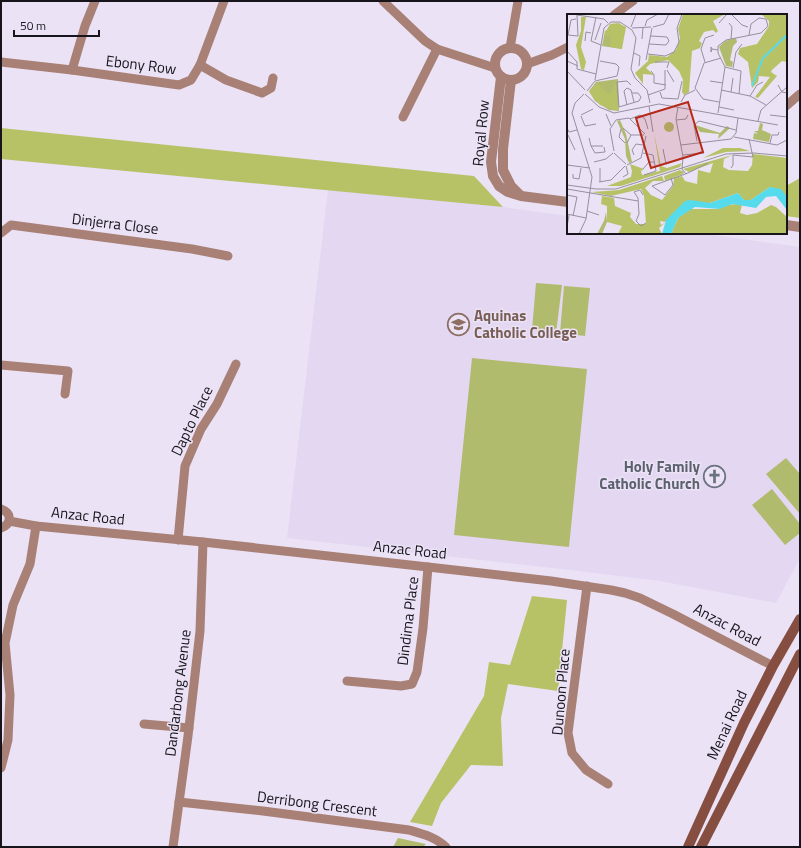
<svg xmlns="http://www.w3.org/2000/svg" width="801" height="848" font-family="'Titillium Web',sans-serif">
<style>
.built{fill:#e3d7f2}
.green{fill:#b1bb6e}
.forest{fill:#b7c267}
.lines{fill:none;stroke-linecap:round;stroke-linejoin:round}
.minor{stroke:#a88075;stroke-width:9}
.tertiary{stroke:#a88075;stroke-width:10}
.secondary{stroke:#864e40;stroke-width:10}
.labels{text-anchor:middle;stroke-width:3;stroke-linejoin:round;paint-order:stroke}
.street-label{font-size:15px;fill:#17141b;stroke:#ebe2f6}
.education-label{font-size:15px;font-weight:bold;fill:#785e54;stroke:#ebe2f6;text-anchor:start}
.worship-label{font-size:15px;font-weight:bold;fill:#5b616d;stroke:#ebe2f6;text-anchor:end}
.inset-river{fill:none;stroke:#56dbed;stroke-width:2}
.inset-road{fill:none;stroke:#96909e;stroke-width:1}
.view{fill:#b62918;fill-opacity:0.15;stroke:#b62918;stroke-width:2}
.inset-edge{fill:none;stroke:#17141b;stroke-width:2}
</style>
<rect width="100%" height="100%" fill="#ebe2f6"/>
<polygon class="built" points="328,190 503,207 568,216 568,233 697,233 800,247 800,558 776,603 660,581 578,571 287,538"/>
<g class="green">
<polygon points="536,283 562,285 556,333 532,330"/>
<polygon points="564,286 590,288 585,336 560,333"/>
<polygon points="472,358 587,369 569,547 454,535"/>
<polygon points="786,458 800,474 800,514 766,474"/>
<polygon points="772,489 800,524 800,533 785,545 752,505"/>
<polygon points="398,838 426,844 423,847 393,847"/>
</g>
<g class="forest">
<polygon points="1,128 474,176 503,207 1,159"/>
<polygon points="800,178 800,218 786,216 786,186"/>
<polygon points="532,596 567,600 558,691 508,684 501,718 503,766 471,765 441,803 432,826 410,822 484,696 489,662 510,665"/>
</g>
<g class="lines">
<g class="minor">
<polyline points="383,1 425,41 437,49 495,68"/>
<polyline points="614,15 633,1"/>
<polyline points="510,48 518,1"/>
<polyline points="1,62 72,70 179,85 191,80 200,65 224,1"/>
<polyline points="527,64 552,55 568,47"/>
<polyline points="200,65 226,80 262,93 271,88 273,78"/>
<polyline points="72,70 85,26 95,1"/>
<polyline points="786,106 800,94"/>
<polyline points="403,117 437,49"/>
<polyline points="1,233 11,225 192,249 228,256"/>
<polyline points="1,365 68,371 65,394"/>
<path d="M 1,509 C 12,513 12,524 1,528"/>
<polyline points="9,521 36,526 203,542 428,567 551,581 611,590 625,593 640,598 673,614 773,666"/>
<polyline points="178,540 185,466 201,429 217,404 236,364"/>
<polyline points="587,586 568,733 572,753 586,770 608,784"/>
<polyline points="347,681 401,686 412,684 417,672 423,628 428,567"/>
<polyline points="144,724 189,728"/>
<polyline points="1,768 8,740 10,695 5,643 13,605 30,564 36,526"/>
<path d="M 179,802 L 263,811 L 409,830 C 423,834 435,837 446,847"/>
<polyline points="173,847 188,736 200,631 203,542"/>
</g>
<g class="tertiary">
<circle cx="511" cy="64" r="16"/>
<polyline points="501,77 491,162 493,176 499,186 508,192 521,196 568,202"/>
<polyline points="511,80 503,149 503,170 511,186 520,195"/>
<polyline points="786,225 800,227"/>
</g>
<g class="secondary">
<polyline points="688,847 744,723 773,666 800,619"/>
<polyline points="701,847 800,654"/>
</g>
</g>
<defs>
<symbol id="school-ring" viewBox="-11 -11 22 22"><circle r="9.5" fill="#ebe2f6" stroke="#8d6e63" stroke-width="1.5"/><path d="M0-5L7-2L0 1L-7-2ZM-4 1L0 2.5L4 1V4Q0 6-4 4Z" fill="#8d6e63"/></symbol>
<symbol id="church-ring" viewBox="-11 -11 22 22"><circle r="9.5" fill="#ebe2f6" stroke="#6b7280" stroke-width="1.5"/><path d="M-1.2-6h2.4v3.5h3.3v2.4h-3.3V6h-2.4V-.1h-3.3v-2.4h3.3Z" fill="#6b7280"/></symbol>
</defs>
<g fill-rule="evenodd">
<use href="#school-ring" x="446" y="312" width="25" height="25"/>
<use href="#church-ring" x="702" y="464" width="25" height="25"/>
</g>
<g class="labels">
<g class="street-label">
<text transform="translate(141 65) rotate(7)" y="5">Ebony Row</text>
<text transform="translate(481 133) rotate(-85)" y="5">Royal Row</text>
<text transform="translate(115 224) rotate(7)" y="5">Dinjerra Close</text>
<text transform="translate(192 421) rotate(-64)" y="5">Dapto Place</text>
<text transform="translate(88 516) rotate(6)" y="5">Anzac Road</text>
<text transform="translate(410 550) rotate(6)" y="5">Anzac Road</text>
<text transform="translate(408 621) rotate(-83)" y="5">Dindima Place</text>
<text transform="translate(727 625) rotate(28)" y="5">Anzac Road</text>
<text transform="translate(561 692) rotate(-85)" y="5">Dunoon Place</text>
<text transform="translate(178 693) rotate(-83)" y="5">Dandarbong Avenue</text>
<text transform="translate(727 725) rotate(-65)" y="5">Menai Road</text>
<text transform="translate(317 804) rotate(7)" y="5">Derribong Crescent</text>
</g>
<g class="education-label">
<text x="474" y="321">Aquinas<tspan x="474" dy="17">Catholic College</tspan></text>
</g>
<g class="worship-label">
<text x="700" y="472">Holy Family<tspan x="700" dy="17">Catholic Church</tspan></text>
</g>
</g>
<g transform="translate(567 14)">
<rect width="220" height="220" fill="#ebe2f6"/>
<path d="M 53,9 L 55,35 L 35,32 L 38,17 ZM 169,24 L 170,28 L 166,32 L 163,46 L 166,48 L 165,53 L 159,52 L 152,33 L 158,27 ZM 51,65 L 52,97 L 42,96 L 28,87 L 22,77 L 29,68 ZM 53,106 L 59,120 L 65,148 L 62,149 L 59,142 L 58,125 L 50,107 ZM97 113a5 5 0 1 1 10 0a5 5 0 1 1-10 0ZM 193,109 L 196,110 L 195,116 L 204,120 L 202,128 L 186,125 L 187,119 L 191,120 L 187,117 L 191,117 ZM 128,111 L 153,119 L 160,112 L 163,114 L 151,125 L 152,120 L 133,118 ZM 39,198 L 40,208 L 35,220 L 30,220 L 37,207 Z" fill="#b1bb6e"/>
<path d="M 116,0 L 158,0 L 146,7 L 151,17 L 149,19 L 146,16 L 137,18 L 132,27 L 135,29 L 133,34 L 125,37 L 122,78 L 117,81 L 115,78 L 116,66 L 112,57 L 101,46 L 83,50 L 79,54 L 87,61 L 76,60 L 76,70 L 68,59 L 81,47 L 82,41 L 100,43 L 109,36 L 113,24 L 111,15 ZM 194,0 L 220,0 L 220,48 L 215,47 L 205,56 L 204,58 L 210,62 L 191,84 L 188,83 L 203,63 L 192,62 L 191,68 L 185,74 L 181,48 L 171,40 L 173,34 L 190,30 L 202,12 L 202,7 ZM 14,3 L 19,3 L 14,33 L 19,48 L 17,56 L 14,55 L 9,31 L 14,17 ZM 51,9 L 59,13 L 55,35 L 43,33 L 44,23 L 37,21 L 43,10 ZM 50,65 L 49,76 L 51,97 L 33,91 L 22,78 L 30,69 L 40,79 L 44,79 ZM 87,119 L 94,152 L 100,154 L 115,149 L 113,153 L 54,172 L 40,172 L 64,163 L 65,157 L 63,150 L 77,155 L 74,157 L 75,161 L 93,157 ZM 156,134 L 173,134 L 183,137 L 159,138 L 136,144 ZM 186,140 L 220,144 L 220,183 L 203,173 L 184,186 L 177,186 L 171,179 L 143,189 L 118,188 L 98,208 L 93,207 L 94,211 L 98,209 L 92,214 L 95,220 L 51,220 L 55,212 L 40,208 L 40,192 L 34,190 L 35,182 L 47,184 L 48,192 L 64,199 L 63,203 L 69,210 L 79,210 L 77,182 L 74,175 L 44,182 L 25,178 L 52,176 L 95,162 L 97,167 L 86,167 L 78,174 L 84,181 L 95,186 L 106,172 L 107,164 L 115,162 L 118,167 L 130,170 L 131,156 L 143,159 L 146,149 L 122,158 L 116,155 L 165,141 L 157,145 L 156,153 L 162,156 L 181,157 L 185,151 ZM 113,156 L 117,158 L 116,160 L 98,167 L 97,162 ZM 172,190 L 175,191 L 173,199 L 180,201 L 190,199 L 204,191 L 209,193 L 220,203 L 220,220 L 104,220 L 111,204 L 123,195 L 153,195 L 157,191 Z" fill="#b7c267"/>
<path d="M 203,173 L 214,175 L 220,183 L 220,196 L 209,182 L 199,183 L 189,194 L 165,190 L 153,195 L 128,193 L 111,204 L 104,220 L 95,220 L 99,206 L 118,187 L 124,186 L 143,189 L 171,179 L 177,186 L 184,186 Z" fill="#56dbed"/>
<path class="inset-river" d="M 185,72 L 196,44 L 220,21"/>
<path class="inset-road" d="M 164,0 L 175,11 L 181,13M 29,3 L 24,27 L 34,31M 9,5 L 4,6 L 1,21 L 11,22 L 10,1 L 37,5 L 41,9M 152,9 L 160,0M 162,9 L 165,13 L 164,25M 78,12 L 80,6 L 91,0M 64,13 L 69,0M 86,13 L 97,10 L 102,0M 65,14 L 84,13M 84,22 L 100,23M 75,25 L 76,13M 28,26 L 34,9M 18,27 L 19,18 L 24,19M 82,30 L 99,31 L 102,27 L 100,23M 145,35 L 144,33 L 144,38 L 145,35 L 151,36M 0,37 L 10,48 L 10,55 L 29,60M 67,39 L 73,42 L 72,52M 81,40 L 98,42 L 107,38 L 112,28 L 110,14 L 115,0M 79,46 L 85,14M 0,47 L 11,52M 88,48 L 102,48 L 100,54M 138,48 L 134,35 L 138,24 L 147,21M 158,53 L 174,57 L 172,80M 166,54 L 169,38 L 175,30M 100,56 L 107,68M 0,57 L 18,76M 84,57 L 87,61 L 87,69 L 99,71M 28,66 L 37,14 L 44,8 L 53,8 L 65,16 L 69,24 L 64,55 L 68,64 L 80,76 L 83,89M 143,67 L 156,69M 64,71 L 60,67 L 50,68 L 52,93 L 72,87 L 74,83 L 71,79 L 65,79M 211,71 L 215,78 L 220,79M 154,76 L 183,82 L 199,91M 20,77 L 28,67 L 50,62 L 52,53 L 49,50 L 33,47M 93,78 L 95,84 L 111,85 L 115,67M 164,78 L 166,64M 18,80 L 32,93 L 47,99 L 92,90 L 211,111M 81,81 L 98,75 L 98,56M 183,82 L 190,71 L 196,68M 114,88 L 118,81 L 128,76M 152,88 L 136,85 L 128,74 L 137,49 L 154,44M 60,91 L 57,77 L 60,74 L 64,76 L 67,88M 82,92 L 86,118M 111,93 L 109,105 L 116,143M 152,93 L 167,96M 151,99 L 158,53 L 151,39 L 151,32 L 159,26 L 194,19 L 201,12 L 199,5 L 192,4 L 184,10 L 182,21M 39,100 L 44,112M 14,101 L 26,95M 203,101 L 220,103M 14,102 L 18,112 L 29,110M 63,105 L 73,101 L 78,105 L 81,115M 109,106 L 119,105 L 121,101M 191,107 L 194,96 L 220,73M 0,114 L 2,118 L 10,116M 56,114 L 64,121 L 60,129M 54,115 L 52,123 L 58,129M 1,121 L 8,136M 64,121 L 77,121M 167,123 L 210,131 L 220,126M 22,124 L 24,132 L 36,132M 130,127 L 127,111 L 132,107 L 169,116M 203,129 L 205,121 L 211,121 L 212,118M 114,131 L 164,125 L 169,119 L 171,104M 24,132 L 28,139 L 38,138 L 37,133M 96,135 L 99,150 L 115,144M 47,137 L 43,115 L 49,106 L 62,104 L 78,120M 47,139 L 59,150M 76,139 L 86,141 L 89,157 L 77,161M 67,141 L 65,136 L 69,130 L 76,131M 116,141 L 137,139M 116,144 L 115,155 L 119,160M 27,148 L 39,145 L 46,139M 0,151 L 23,154M 60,151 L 74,144 L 79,122M 33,154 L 33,168M 164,154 L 166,151 L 166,141 L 186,143 L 182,125M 76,155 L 82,148 L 87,148M 6,160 L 6,164 L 12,165 L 14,154M 56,163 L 61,160 L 59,152M 32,168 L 44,166 L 58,152M 0,171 L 29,175 L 49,175 L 159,140 L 187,139 L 220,142M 85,172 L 121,159 L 141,149M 85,172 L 98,181 L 106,171 L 104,164M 0,175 L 71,187M 0,181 L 10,183 L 6,202M 76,181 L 73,176 L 67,178 L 71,184 L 72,200 L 69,207 L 74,212 L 79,209M 20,197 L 32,201M 0,200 L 19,204M 0,213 L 2,201M 12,220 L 19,205 L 25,163 L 5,99 L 8,89 L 17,80"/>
<path class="view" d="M 121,88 L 136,138 L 84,154 L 69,104 Z"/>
<rect width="220" height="220" class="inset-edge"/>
</g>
<rect width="801" height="848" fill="none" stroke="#17141b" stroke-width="4"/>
<path d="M14 30v6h85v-6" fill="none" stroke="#17141b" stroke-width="2"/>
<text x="20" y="30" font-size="12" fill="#17141b" stroke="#ebe2f6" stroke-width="3" paint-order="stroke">50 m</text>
</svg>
